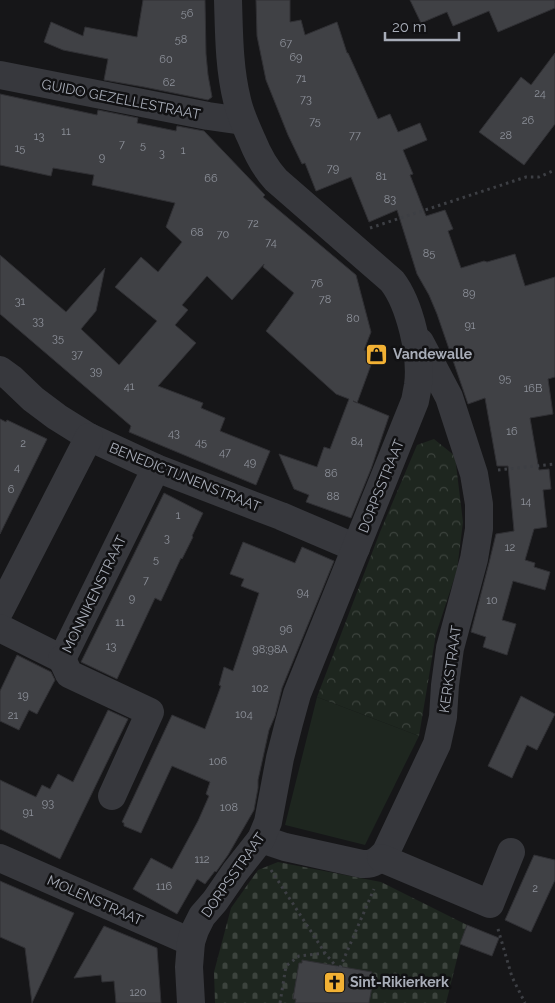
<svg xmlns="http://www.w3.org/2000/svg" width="555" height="1003" font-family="Raleway,sans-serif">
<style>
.forest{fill:url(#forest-crowns)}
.cemetery{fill:url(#cemetery-stones)}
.garden{fill:#1e261f}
.building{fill:#404145;stroke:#303034}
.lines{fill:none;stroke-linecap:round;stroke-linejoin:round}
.path{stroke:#3d3f44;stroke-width:3;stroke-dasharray:2.5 4;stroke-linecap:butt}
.minor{stroke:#37383d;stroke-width:28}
.labels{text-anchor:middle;stroke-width:5;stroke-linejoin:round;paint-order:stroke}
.number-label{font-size:11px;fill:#8e929b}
.street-label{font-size:14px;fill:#a8adb8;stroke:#111113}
.poi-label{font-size:14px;font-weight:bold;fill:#a8adb8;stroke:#111113;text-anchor:start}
</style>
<defs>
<pattern id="forest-crowns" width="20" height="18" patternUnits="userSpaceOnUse" patternTransform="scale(1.25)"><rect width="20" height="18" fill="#1e261f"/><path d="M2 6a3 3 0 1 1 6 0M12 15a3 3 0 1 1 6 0" fill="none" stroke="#3c433d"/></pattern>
<pattern id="cemetery-stones" width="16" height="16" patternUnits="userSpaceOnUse" patternTransform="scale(1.25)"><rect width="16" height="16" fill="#1e261f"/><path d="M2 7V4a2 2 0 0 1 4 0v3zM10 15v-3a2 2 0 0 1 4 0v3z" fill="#3c433d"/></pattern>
</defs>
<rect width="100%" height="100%" fill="#161618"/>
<polygon class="forest" points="434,439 455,456 463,522 457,570 436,634 419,736 317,697 380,532 417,445"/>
<polygon class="cemetery" points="278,862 381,882 467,925 461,943 446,1003 215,1003 214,972 231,908 258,870"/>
<polygon class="garden" points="317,697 419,736 365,845 285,825"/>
<g class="building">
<polygon points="143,0 205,0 206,54 208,75 212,97 208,100 144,87 104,80 108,59 63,50 44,42 51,22 83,36 85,27 137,37"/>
<polygon points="256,0 290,0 290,22 301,20 305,35 337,22 347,53 348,53 378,119 390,114 398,132 420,123 427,140 403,150 413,174 410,175 426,216 445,210 453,229 448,231 461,268 484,261 487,262 515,254 525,286 555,277 555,377 548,379 553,414 530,418 539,470 549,469 551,489 543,490 547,527 534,529 525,560 535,563 534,567 550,572 545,590 513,581 502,620 516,624 507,655 483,647 486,637 471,632 489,563 496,534 514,531 508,466 497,466 485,398 468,404 437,314 429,295 417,274 397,210 369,222 351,177 316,191 305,163 302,164 288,135 266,80 257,36"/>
<polygon points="410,0 555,0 555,8 498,32 489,11 453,26 447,12 421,23"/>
<polygon points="555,53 555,124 524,165 479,132 521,77 531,85"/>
<polygon points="0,94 97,115 98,110 138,118 137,123 176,131 177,126 204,131 265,195 263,197 356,275 371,332 364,350 375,354 357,403 353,401 389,416 371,469 351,518 306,502 309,495 294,489 279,454 317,467 324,447 330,449 349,399 336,394 266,331 294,293 263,267 264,264 232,300 207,276 182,305 188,310 175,325 196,343 158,386 203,403 201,408 225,418 220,431 270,451 256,485 129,432 131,426 0,314 0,255 66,312 105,268 96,311 81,329 119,365 157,321 115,287 141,257 158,272 182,242 166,227 175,203 92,185 94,175 53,168 51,176 0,165"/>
<polygon points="0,419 6,422 7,420 47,439 0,534"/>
<polygon points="164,493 203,513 192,536 193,537 182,559 181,558 161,601 155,598 117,679 81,662"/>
<polygon points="243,542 295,563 302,547 334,561 282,688 275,716 269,730 258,780 258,788 254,810 228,855 216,872 215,871 205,884 197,879 177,914 133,889 151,858 172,869 198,821 209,796 206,794 210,782 172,766 141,833 124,826 124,823 122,822 172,715 205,729 221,686 219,685 224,667 233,671 259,593 241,586 244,579 230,574"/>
<polygon points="17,655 51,672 55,680 37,714 29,710 19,730 0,721 0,691"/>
<polygon points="521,696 555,714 537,750 527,745 512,778 488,766"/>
<polygon points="108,710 128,719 60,859 0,829 0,780 36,797 42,785 50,789 58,774 73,782"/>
<polygon points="534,855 555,860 555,880 531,932 505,920"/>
<polygon points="0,881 74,913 32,1003 25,948 0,937"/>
<polygon points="467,925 499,938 492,956 460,944"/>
<polygon points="104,926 157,948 161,1003 116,1003 114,981 102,982 101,975 74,978"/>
<polygon points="302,960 372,972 371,975 374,976 369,1003 295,1003 296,999 293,999 299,963 302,963"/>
</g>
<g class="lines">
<g class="path">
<polyline points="370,228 526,177 539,177 555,170"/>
<polyline points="498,470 555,464"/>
<polyline points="271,870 325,953 339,970 374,889"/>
<polyline points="498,929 512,977 525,1003"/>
<polyline points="280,1003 286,966 299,956 325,953"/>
</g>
<g class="minor">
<polyline points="0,75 208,116 243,121"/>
<polyline points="0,370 11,378 33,399 57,417 89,437 156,468 281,516 356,548"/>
<polyline points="0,610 89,437"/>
<polyline points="0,628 62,659 156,468"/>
<polyline points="62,659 69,674 150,712 112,796"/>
<path d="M 261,839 L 285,847 L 362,864 C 373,865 379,860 386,852 L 437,744 L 443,717 L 445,685 L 450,648 L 474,559 L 479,529 L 479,504 L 474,474 L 462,437 L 449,397 L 420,342"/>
<polyline points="0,858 191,942"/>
<polyline points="381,858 490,904 511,852"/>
<path d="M 191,1003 L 189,967 L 191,942 L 195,930 L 202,916 L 215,901 L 235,872 L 261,839 L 268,822 L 280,758 L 289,723 L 297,694 L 415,401 C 416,396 417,391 418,385 C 422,356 410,304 392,281 L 276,180 C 265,168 258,155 252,140 C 246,127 240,114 237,100 C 229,68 229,33 228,0"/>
</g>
</g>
<defs>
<symbol id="shop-square" viewBox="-11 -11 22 22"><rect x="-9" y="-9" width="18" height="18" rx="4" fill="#f2b134" stroke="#111113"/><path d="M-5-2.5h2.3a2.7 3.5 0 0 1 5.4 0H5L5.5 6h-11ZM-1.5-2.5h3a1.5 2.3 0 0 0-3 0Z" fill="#111"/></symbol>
<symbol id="church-square" viewBox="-11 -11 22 22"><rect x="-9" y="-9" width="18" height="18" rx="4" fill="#f2b134" stroke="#111113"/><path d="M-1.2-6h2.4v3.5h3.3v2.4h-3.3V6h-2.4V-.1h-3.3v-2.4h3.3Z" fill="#111"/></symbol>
</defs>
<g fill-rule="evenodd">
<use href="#shop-square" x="364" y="342" width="25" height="25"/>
<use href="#church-square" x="322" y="970" width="25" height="25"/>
</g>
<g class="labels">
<g class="number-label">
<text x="187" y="17">56</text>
<text x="181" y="43">58</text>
<text x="286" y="47">67</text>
<text x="296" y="61">69</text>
<text x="166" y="63">60</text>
<text x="301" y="82">71</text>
<text x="169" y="86">62</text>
<text x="540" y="97">24</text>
<text x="306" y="103">73</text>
<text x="528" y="124">26</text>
<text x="315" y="125">75</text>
<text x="66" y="135">11</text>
<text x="355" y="139">77</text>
<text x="506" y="139">28</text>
<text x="39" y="140">13</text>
<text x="122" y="148">7</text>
<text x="143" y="149">5</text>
<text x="20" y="152">15</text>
<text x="183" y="154">1</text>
<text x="162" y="157">3</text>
<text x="102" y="161">9</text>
<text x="333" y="172">79</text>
<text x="381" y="180">81</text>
<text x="211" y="182">66</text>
<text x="390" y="203">83</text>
<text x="253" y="227">72</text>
<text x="197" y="236">68</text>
<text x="223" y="238">70</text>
<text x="271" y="246">74</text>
<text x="429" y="257">85</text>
<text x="317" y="287">76</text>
<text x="469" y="297">89</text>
<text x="325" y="303">78</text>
<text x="20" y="305">31</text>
<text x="353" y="322">80</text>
<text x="38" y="325">33</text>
<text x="470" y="329">91</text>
<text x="58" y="342">35</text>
<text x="77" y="358">37</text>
<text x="96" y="375">39</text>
<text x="505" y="382">95</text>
<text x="129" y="390">41</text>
<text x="533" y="392">16B</text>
<text x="512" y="435">16</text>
<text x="174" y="437">43</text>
<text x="357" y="445">84</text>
<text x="201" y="446">45</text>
<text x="23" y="447">2</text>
<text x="225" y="456">47</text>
<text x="250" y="466">49</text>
<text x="17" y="471">4</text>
<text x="331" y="477">86</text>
<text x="11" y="493">6</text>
<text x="333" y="500">88</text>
<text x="526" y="505">14</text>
<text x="178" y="519">1</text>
<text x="167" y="542">3</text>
<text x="510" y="551">12</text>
<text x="156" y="563">5</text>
<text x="146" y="584">7</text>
<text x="303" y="596">94</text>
<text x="132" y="602">9</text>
<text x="492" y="604">10</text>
<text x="120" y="626">11</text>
<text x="286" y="633">96</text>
<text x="111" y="650">13</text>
<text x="270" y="653">98;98A</text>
<text x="260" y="692">102</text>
<text x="23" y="699">19</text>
<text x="244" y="718">104</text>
<text x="13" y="719">21</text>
<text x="218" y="765">106</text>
<text x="48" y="807">93</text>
<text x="229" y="811">108</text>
<text x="28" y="816">91</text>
<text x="202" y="863">112</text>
<text x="164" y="890">116</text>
<text x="535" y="892">2</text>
<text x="138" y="996">120</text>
</g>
<g class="street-label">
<text transform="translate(121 99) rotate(11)" y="5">GUIDO GEZELLESTRAAT</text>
<text transform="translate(185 477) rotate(22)" y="5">BENEDICTIJNENSTRAAT</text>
<text transform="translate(381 486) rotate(-68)" y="5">DORPSSTRAAT</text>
<text transform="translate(94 594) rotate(-64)" y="5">MONNIKENSTRAAT</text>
<text transform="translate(450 669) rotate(-82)" y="5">KERKSTRAAT</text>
<text transform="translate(233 875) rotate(-55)" y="5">DORPSSTRAAT</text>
<text transform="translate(95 900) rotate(24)" y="5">MOLENSTRAAT</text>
</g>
<g class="poi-label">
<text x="393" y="359">Vandewalle</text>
<text x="350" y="987">Sint-Rikierkerk</text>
</g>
</g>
<path d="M385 32v8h74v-8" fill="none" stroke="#a8adb8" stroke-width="2.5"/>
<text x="392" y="32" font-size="15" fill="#a8adb8" stroke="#111113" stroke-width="4" paint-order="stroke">20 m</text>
</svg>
